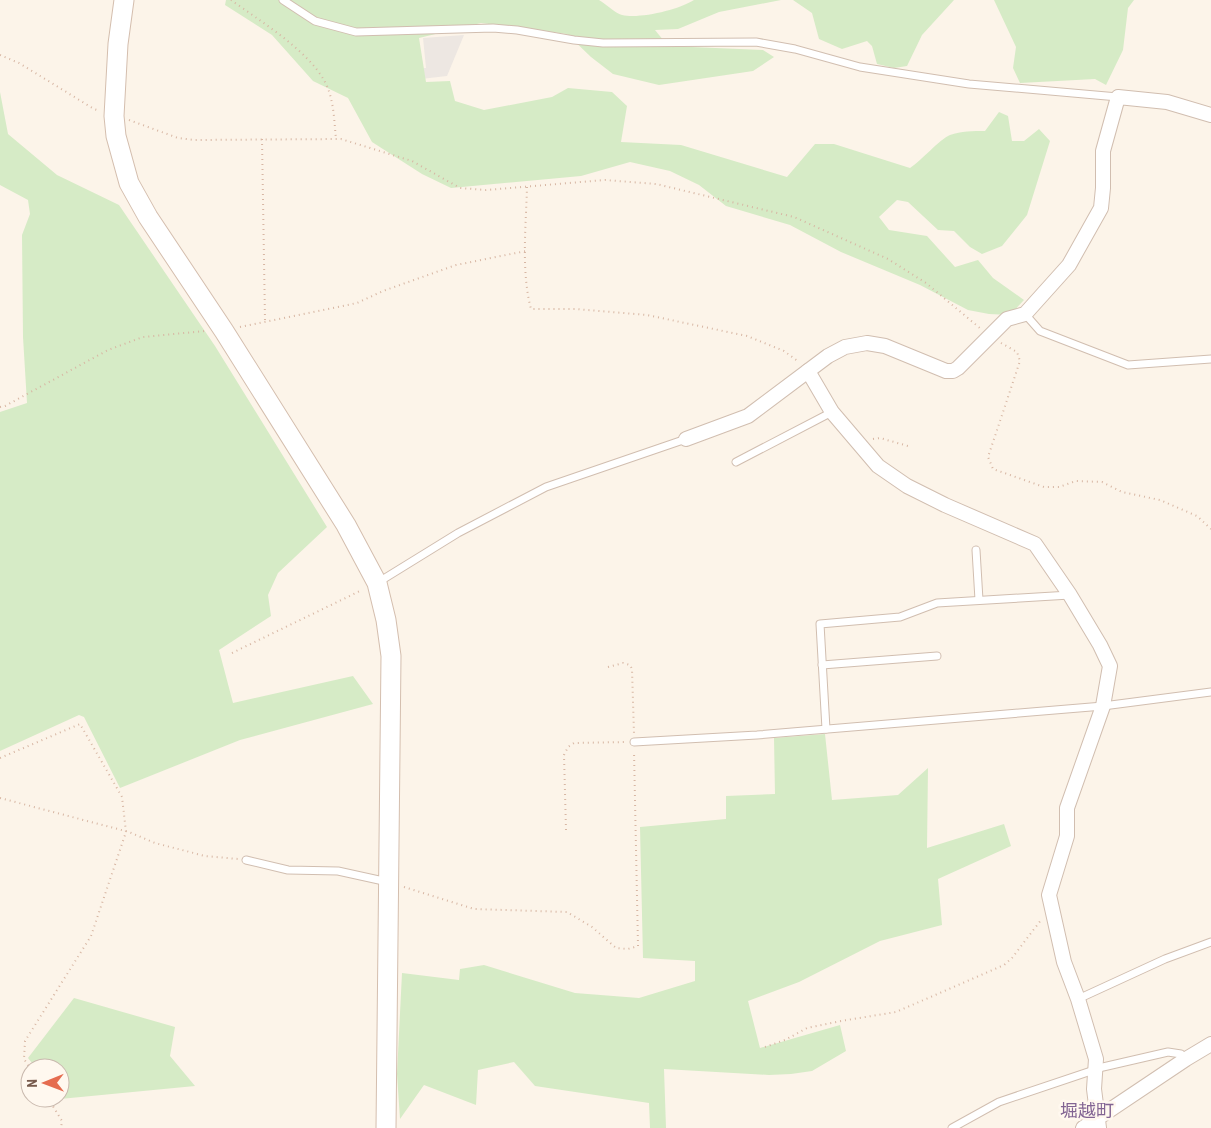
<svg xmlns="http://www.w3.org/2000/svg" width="1211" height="1128" font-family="'Roboto Condensed','Noto Sans JP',sans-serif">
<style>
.industrial{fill:#ede7e2}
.green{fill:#d6ebc6}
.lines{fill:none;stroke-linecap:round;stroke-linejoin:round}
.lane-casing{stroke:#d1beb0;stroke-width:9}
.street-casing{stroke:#d1beb0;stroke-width:16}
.secondary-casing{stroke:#d4beae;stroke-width:21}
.path{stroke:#d7b6a3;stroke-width:2;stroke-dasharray:1 4;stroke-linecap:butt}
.lane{stroke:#fff;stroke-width:7}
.street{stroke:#fff;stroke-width:14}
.secondary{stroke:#fff;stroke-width:19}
.labels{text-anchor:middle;stroke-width:5;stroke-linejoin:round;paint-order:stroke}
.quarter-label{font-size:18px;fill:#826493;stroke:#fff8ef}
</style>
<rect width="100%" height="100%" fill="#fcf4e9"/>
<polygon class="industrial" points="464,35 447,76 421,79 420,68 426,68 423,38"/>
<g class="green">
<path d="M 226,0 L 599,0 C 606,4 615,13 622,15 C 640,19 678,10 694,0 L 781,0 L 719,12 L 678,29 L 655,30 L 668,46 L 763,50 L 774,57 L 753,71 L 659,85 L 613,74 L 591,57 L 567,34 L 481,23 L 419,38 L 426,82 L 450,81 L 455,101 L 484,110 L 552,97 L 568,88 L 612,92 L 627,106 L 621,142 L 681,145 L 787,177 L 815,144 L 834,144 L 910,168 C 921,161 940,139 950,135 C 961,131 973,131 985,131 L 999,112 L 1008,116 L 1012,141 L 1024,141 L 1039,129 L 1050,141 L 1027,215 L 1002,246 L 982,254 L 970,247 L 954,231 L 938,230 L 908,202 L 897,200 L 879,217 L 889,230 L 927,236 L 955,267 L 978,260 L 993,278 L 1024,300 L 1010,315 L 989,314 L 968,310 L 920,285 L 841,252 L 790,225 L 726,206 L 699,185 L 670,171 L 630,162 L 581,176 L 451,188 L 422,174 L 372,142 L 348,98 L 313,81 L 272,35 L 225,5 Z"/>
<polygon points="793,0 954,0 922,35 907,66 894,68 877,64 872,46 867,41 842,49 819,39 812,13"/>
<polygon points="994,0 1134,0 1128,8 1123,50 1106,85 1095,79 1020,83 1013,68 1016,47"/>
<polygon points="0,92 8,134 57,175 119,205 215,346 327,527 278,573 268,595 271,616 219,650 233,703 353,676 373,704 240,740 120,788 84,717 79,715 0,751 0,412 27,403 23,337 22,235 30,214 28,200 0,185"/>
<polygon points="825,734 832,800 898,795 928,768 927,848 1004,824 1011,846 938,879 942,925 880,941 799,982 748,1001 760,1048 840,1025 846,1051 812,1071 791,1074 769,1075 664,1069 666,1128 650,1128 649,1103 535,1086 514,1062 478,1070 476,1105 424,1085 400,1119 397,1074 402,973 459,980 460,969 484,965 575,993 639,998 695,981 695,961 643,958 640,827 726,819 726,796 775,794 774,738"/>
<polygon points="74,998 175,1027 170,1056 195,1086 60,1099 60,1068 36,1068 28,1058"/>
</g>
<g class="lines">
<defs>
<g id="lane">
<polyline points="283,0 315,21 356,32 493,28 517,30 574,40 603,43 756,42 795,49 860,67 969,84 1118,97"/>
<polyline points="1025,314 1040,331 1128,365 1211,359"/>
<polyline points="736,462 832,412"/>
<polyline points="976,550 979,600"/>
<polyline points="377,583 458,533 546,487 686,439"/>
<polyline points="822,665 937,656"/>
<polyline points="826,729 820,624 900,617 937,603 1070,595"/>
<polyline points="634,742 757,735 1103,706 1211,692"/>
<polyline points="246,860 288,870 338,871 388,882"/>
<polyline points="1078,999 1165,959 1211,942"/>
<polyline points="952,1128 999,1102 1103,1067 1168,1052 1181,1054 1186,1059"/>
</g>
<g id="street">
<polyline points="808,371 832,412 878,466 907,486 945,505 1035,544 1070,595 1100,645 1110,666 1103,706 1067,808 1067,836 1049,895 1064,962 1078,999 1096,1059 1094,1089 1099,1128"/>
<polyline points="686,439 748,416 828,356 845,347 867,343 885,346 946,371 953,371 958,368 1007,319 1025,314 1069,265 1101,208 1103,188 1103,151 1118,97 1167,102 1211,115"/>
<polyline points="1083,1128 1186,1059 1211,1044"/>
</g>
<polyline id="secondary" points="124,0 118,44 114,116 116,136 129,183 148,217 224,331 346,525 377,583 386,620 391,656 386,1128"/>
</defs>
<use href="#lane" class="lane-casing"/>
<use href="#street" class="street-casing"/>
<use href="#secondary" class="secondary-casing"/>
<g class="path">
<path d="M 231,0 C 260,21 308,50 325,82 C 334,99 334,120 336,139"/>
<polyline points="0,55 19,63 94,109 100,111"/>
<polyline points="129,120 178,138 194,140 341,139 412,161 460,188 486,190 605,180 656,184 794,217 888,259 926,283 981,329"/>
<polyline points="262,139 265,321"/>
<path d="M 527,187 C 526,225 521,272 531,309 L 576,309 L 647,315 L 747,336 L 784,351 L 799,362"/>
<polyline points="240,327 357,303 383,291 456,265 526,251"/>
<polyline points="1001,343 1017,352 1020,361 988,457 993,469 1044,487 1059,487 1076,481 1102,482 1122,492 1160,500 1197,516 1211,529"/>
<polyline points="0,407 5,406 108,350 143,337 205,331"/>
<polyline points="873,439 880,438 908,446"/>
<polyline points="232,653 362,590"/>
<polyline points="608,667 623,663 630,665 632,669 634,734"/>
<polyline points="0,758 80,724 122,797 126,832 91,936 25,1041 24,1059 30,1068"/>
<polyline points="0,798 129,832 155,843 205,856 238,859"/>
<polyline points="566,830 564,755 568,747 574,743 626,742"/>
<polyline points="404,887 474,909 567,912 592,927 616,948 628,949 638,946 634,751"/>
<polyline points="765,1047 785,1040 807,1028 841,1021 896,1012 1004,965 1012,958 1041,920"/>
<polyline points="48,1098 62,1121 61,1128"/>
</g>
<use href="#lane" class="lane"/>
<use href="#street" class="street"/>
<use href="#secondary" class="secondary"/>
</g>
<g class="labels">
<g class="quarter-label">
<text x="1087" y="1117">堀越町</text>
</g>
</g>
<g transform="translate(45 1083) rotate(269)"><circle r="24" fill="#fff8ef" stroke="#c9b9ae"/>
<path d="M0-4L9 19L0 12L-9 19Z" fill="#e56c4f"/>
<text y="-8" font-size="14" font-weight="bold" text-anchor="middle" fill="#775a4c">N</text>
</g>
</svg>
